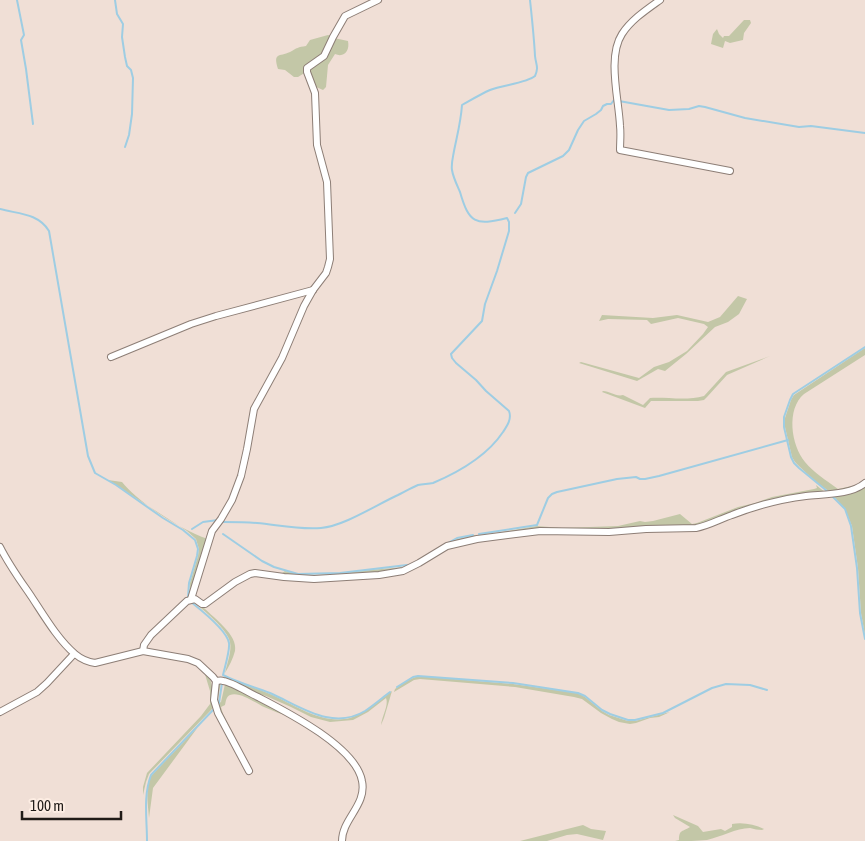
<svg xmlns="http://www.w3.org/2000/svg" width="865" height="841" font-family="'Asap Condensed',sans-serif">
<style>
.green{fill:#c3c7a7}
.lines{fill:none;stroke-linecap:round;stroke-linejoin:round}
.stream{stroke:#9ecde3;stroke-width:2}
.street-casing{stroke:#8d7e76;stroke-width:8}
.street{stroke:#fff;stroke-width:6}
</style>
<rect width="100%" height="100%" fill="#f0dfd6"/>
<g class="green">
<polygon points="744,20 750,20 751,23 744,33 743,40 730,43 725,41 723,48 711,44 713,34 717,29 719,34 723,38 724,36 729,36"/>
<path d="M 328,35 L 332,36 L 324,54 L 306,72 L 298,77 L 294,77 L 285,70 L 278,69 C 273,52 279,57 290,52 C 297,48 298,47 306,46 L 310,40 Z"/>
<path d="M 334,38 L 348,41 C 350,51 344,58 335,54 L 328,65 L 326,87 L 323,90 L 314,86 L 309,69 L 314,65 Z"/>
<polygon points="738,296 747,299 739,314 728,322 715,327 686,354 665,371 658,369 637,381 579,363 581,362 639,378 654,367 669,362 687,351 703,334 708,327 704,324 678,318 651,324 647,320 608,319 599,321 602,315 653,318 677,315 708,322 720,317"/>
<path d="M 865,348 L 865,355 L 804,394 C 786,409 791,445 805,462 C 814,473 826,480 838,489 L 861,484 L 858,486 L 830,492 L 816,482 L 800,467 L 795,462 L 792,457 L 785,427 L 785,418 L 791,400 L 794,395 Z"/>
<path d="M 770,356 L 727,375 L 707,397 L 704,400 L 698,401 L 651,401 L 645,408 L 602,392 L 603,391 C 610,391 616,397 623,395 L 643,405 L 650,398 C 667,397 687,401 704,396 L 726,372 Z"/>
<path d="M 108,480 L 122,482 C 140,504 181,530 208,539 L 189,597 L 190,583 L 198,556 L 199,549 L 196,539 L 187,531 Z"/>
<polygon points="816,485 826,493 772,502 701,526 478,536 537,526 562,528 618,526 640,521 645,522 653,521 680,514 692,524 697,523 738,507 755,503 772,497 814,489 817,488"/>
<polygon points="865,485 865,635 861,613 858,568 852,526 845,509 832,494"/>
<path d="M 475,535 L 474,537 L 447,546 L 402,570 L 328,578 L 278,576 L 285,571 C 312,579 342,573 370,570 C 382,569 394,568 405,567 L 410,566 L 457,539 Z"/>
<path d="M 192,601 L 205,605 L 204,608 C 215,619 238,635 235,651 C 233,659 229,666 225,673 C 227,664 232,651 230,642 C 228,630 202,608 192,601 Z"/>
<path d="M 204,671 C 215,681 212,694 213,708 L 149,774 L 146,782 L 143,795 L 143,787 L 147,773 L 201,716 L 210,704 L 210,691 Z"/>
<path d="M 419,676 L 513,684 L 578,693 L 585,697 L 602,711 L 609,715 L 628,721 L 635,721 L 670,712 L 659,717 L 650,718 L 636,723 L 630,724 L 619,722 L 612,719 L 601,713 L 582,699 L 574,697 L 515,687 L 420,679 L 414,680 L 394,692 L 395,689 C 402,684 410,678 419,676 Z"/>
<path d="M 224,677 C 239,682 255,688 270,694 C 295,705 322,725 350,718 C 366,713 379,701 392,691 L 384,718 L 381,725 C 382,716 389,705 386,698 L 368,712 L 353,720 L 330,722 L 311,717 L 291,707 L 266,696 L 246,690 L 224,678 Z"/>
<path d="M 221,682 L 218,698 L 219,703 L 221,702 L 225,684 L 291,717 C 281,714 273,711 264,707 C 256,703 239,691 230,695 C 226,697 226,701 225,705 L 221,707 L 223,714 L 234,735 L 232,736 L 217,705 L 216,696 L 218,683 Z"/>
<path d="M 198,727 L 153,788 L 149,818 C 148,804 145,790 151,776 Z"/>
<path d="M 673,815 L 698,826 L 703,832 L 721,829 L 725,831 L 732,827 L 732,824 C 742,822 754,824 764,829 L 762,830 C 758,830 754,829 750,828 C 736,828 721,837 707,840 C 697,841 686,841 675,841 L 679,840 C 679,829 683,832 690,827 L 675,818 Z"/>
<polygon points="583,825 591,829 606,831 603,840 577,834 567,835 547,841 520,841"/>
</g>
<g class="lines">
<g class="stream">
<polyline points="17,0 24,35 21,40 26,69 33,124"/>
<polyline points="115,0 117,14 123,24 122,37 125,57 127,66 131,70 133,78 132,114 129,135 125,147"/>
<polyline points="619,101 669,110 689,109 699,106 705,107 745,118 799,127 811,126 865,133"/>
<path d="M 0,209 C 18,214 38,213 49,231 L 88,456 L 95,473 L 116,485 L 163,518 L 183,530 L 195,540 L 198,549 L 197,556 L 189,583 L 188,597"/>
<polyline points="515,213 521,204 526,177 528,173 563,156 569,150 578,130 584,121 596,114 601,110 603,106 607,104 611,104 614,100"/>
<polyline points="827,491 799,468 794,463 791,457 784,427 784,417 790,400 793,394 865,347"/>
<polyline points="832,496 845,509 851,526 857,568 860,613 865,639"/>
<path d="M 223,522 C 234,522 245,522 257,523 C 278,525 300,530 321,528 C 344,526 376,505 398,495 C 404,492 411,488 418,485 C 423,484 428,484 433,483 C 459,472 487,456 503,432 C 507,426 512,419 509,411 L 486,391 L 476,380 L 456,363 L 452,358 L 451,354 L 482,321 L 485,304 L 497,271 L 509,231 L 509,222 L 507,218 C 475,226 469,223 460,192 C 457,185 453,177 452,170 C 451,164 453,157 454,151 C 457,136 461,121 462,105 C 471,100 481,94 490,90 C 502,85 527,83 535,76 C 539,67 536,65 535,56 C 534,37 532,19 530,0"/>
<polyline points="192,529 203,522 218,520"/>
<polyline points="223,534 262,561 274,567 298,574 340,573 407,565"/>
<polyline points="479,534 537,525 548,498 552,494 557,492 617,479 636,477 640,479 645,479 659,476 788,440"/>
<polyline points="448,543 457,538 473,535"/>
<path d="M 191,602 C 201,610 227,630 229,643 C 230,651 225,666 223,675 C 238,683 255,687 270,693 C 300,706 332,731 365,711 C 374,705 382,698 390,692"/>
<polyline points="397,687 413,677 418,676 513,683 578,693 585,696 602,710 610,714 628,720 635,720 663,713 712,688 726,684 750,685 767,690"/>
<polyline points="219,703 222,683"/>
<path d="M 147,841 C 147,819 143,796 151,775 L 213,710"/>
</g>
<defs>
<g id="street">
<path d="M 660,0 C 646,10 631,20 622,34 C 607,57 619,100 620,126 C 621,134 620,142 620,150 L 730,171"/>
<polyline points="111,357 191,324 216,316 313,290"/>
<path d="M 0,547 C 9,565 20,580 31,596 C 43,614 58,640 75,654 C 81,659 88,662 95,663 L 143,651 L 188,659 L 198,663 L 213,677 L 216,681 L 214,700 L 218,713 L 249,771"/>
<polyline points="191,599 212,531 221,519 232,500 241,476 247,449 254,409 282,358 304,306 313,290 326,273 328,267 330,259 327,182 317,145 315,93 307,72 307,68 324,56 333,37 345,16 378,0"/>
<path d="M 143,651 L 144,645 L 151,635 L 187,601 L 195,599 L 202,604 L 205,604 L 235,582 L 250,574 L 255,573 L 284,577 L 314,579 L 379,575 L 403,571 L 419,563 L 447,546 L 477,539 L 540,531 L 609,532 L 646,529 L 696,528 C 708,526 720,519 732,515 C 755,506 781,499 806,496 C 824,494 851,495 865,483"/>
<path d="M 216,681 C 218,681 221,680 223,681 C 232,682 249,693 258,697 C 287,712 356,747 362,781 C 367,805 342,819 342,841"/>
<polyline points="0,712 37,692 47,683 74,654"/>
</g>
</defs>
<use href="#street" class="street-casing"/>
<use href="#street" class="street"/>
</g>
<path d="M22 811v8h99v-8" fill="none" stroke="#201b17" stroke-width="2.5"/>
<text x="30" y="811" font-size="15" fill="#201b17" stroke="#fdede3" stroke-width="4" paint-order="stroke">100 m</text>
</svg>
